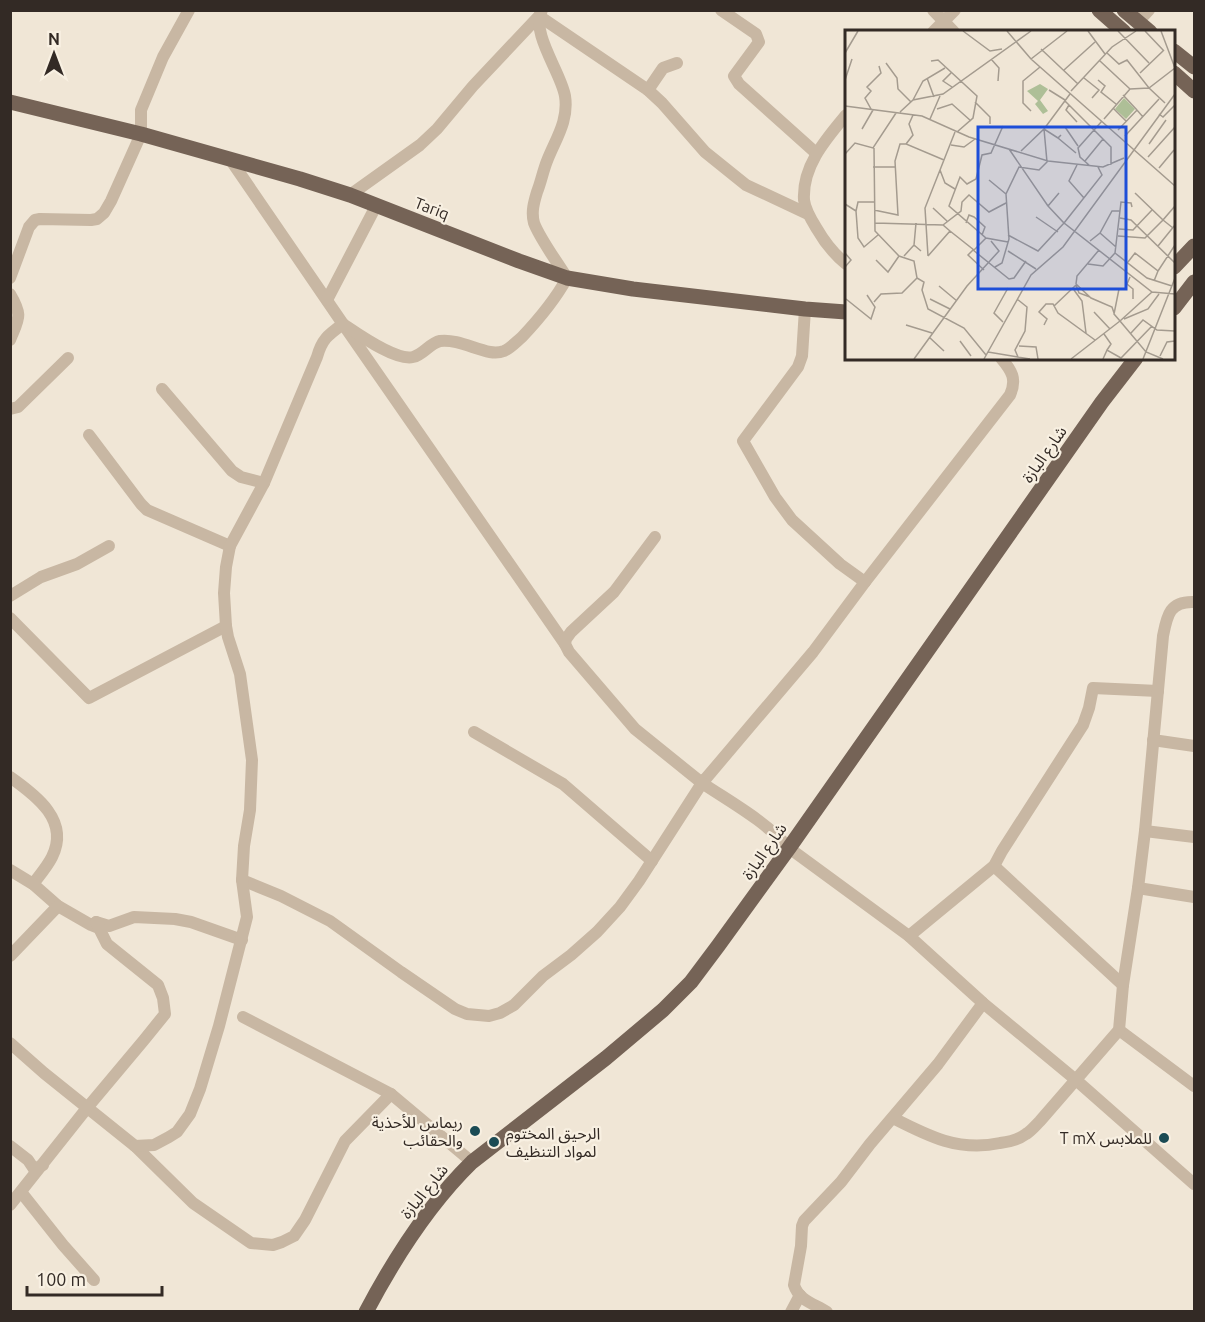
<svg xmlns="http://www.w3.org/2000/svg" width="1205" height="1322" font-family="Ubuntu,'Noto Sans Arabic',sans-serif">
<style>
.lines{fill:none;stroke-linecap:round;stroke-linejoin:round}
.minor{stroke:#c8b7a3;stroke-width:12}
.major{stroke:#756356;stroke-width:15}
.poi-dot{fill:#1b4b54;stroke:#f8f0e2;stroke-width:2}
.labels{text-anchor:middle;stroke-width:4.5;stroke-linejoin:round;paint-order:stroke}
.street-label{font-size:16px;fill:#332a25;stroke:#f8f0e2}
.poi-label{font-size:16px;fill:#332a25;stroke:#f8f0e2;text-anchor:end}
.inset-road{fill:none;stroke:#a49b8f;stroke-width:1.5}
.view{fill:#1d4ed8;fill-opacity:0.15;stroke:#1d4ed8;stroke-width:3}
.inset-edge{fill:none;stroke:#332a25;stroke-width:3}
</style>
<rect width="100%" height="100%" fill="#f0e6d6"/>
<g class="lines">
<g class="minor">
<polyline points="721,10 756,34 759,42 734,76 739,84 816,153"/>
<polyline points="933,10 954,32"/>
<polyline points="1138,22 1149,10"/>
<polyline points="933,32 955,10"/>
<polyline points="677,63 663,68 648,90 662,103 705,152 746,185 808,214"/>
<path d="M 846,115 C 826,139 802,166 804,200 C 805,210 812,221 817,229 C 825,243 834,254 846,264"/>
<polyline points="230,159 343,324 565,644"/>
<polyline points="350,195 420,145 437,129 473,86 539,16 648,90"/>
<polyline points="10,278 29,227 35,220 40,219 91,220 97,219 104,213 111,201 141,134 141,110 163,57 189,10"/>
<path d="M 10,294 C 23,316 19,318 10,340"/>
<polyline points="327,300 376,206"/>
<polyline points="805,309 802,356 798,367 743,441 775,497 792,520 840,564 865,582"/>
<polyline points="162,389 232,471 241,477 264,483"/>
<polyline points="10,409 18,407 68,358"/>
<polyline points="89,435 141,504 147,510 230,546"/>
<path d="M 655,537 L 614,592 L 571,632 L 566,639 L 565,644 L 569,652 L 635,729 L 702,783 L 813,652 L 865,582 L 1010,395 C 1017,379 1012,371 1001,358"/>
<polyline points="10,596 41,577 77,564 109,546"/>
<polyline points="10,618 89,698 226,626"/>
<polyline points="474,732 563,784 652,861"/>
<polyline points="1153,740 1194,746"/>
<path d="M 10,777 C 37,796 70,821 52,857 C 47,867 39,876 33,884"/>
<polyline points="1145,831 1194,837"/>
<polyline points="994,866 1123,985"/>
<polyline points="10,870 33,884 58,906 91,925 96,927 96,922 109,926 134,917 175,919 191,922 242,940"/>
<path d="M 242,880 L 281,896 L 330,921 L 401,972 L 455,1009 L 467,1014 L 489,1016 L 500,1013 L 514,1005 L 543,976 L 571,955 L 597,932 L 620,907 L 639,881 L 702,783 C 732,803 765,821 789,848 L 909,936 L 983,1003 L 1076,1080 L 1194,1184"/>
<polyline points="1138,888 1194,897"/>
<polyline points="909,936 994,866 1002,851 1083,725 1089,708 1093,688 1158,691"/>
<polyline points="10,956 58,906"/>
<polyline points="243,1017 391,1094 472,1162"/>
<polyline points="1119,1030 1194,1086"/>
<polyline points="10,1043 44,1073 135,1146 193,1203 251,1243 273,1245 282,1242 294,1236 305,1220 345,1141 391,1094"/>
<path d="M 893,1118 C 928,1136 959,1152 1000,1143 C 1009,1142 1018,1140 1026,1134 C 1031,1131 1035,1126 1040,1121 L 1119,1030 L 1123,985 L 1138,888 L 1145,831 L 1163,636 C 1167,616 1169,601 1194,602"/>
<polyline points="10,1146 28,1160 34,1169 43,1165"/>
<path d="M 135,1146 L 154,1145 L 169,1137 L 177,1132 L 190,1114 L 200,1089 L 219,1026 L 247,917 L 242,880 L 244,846 L 250,810 L 252,760 L 240,674 L 228,637 L 226,626 L 224,593 L 226,567 L 230,546 L 264,483 L 317,357 C 322,339 328,335 343,324 C 358,334 395,361 413,357 C 423,355 430,343 440,341 C 457,339 474,349 490,352 C 495,353 499,353 504,351 C 511,348 516,342 522,337 C 539,319 555,300 567,278 C 558,263 540,239 534,223 C 531,212 534,202 537,192 C 541,182 543,171 547,161 C 555,140 569,121 565,96 C 561,72 530,33 542,10"/>
<polyline points="21,1192 63,1245 94,1280"/>
<polyline points="10,1205 87,1108 144,1040 165,1014 163,998 158,985 107,944 96,922"/>
<polyline points="791,1312 800,1295"/>
<path d="M 827,1312 C 815,1304 799,1301 794,1285 L 801,1246 L 802,1226 L 804,1221 L 841,1182 L 870,1144 L 938,1064 L 983,1003"/>
</g>
<g class="major">
<polyline points="1099,10 1124,32"/>
<polyline points="1124,10 1150,32"/>
<polyline points="1174,51 1194,67"/>
<polyline points="1174,73 1194,91"/>
<polyline points="10,102 141,134 300,179 350,195 519,261 567,278 633,289 805,309 846,312"/>
<polyline points="1174,267 1194,246"/>
<polyline points="1174,308 1194,282"/>
<path d="M 366,1312 C 395,1257 428,1205 472,1162 L 606,1058 L 663,1010 L 691,982 L 718,946 L 789,848 L 1102,402 L 1136,358"/>
</g>
</g>
<g class="poi-dot">
<circle cx="475" cy="1131" r="6"/>
<circle cx="1164" cy="1138" r="6"/>
<circle cx="494" cy="1142" r="6"/>
</g>
<g class="labels">
<g class="street-label">
<text transform="translate(432 208) rotate(21)" y="6">Tariq</text>
<text transform="translate(1044 454) rotate(-55)" y="6">شارع البازة</text>
<text transform="translate(764 851) rotate(-55)" y="6">شارع البازة</text>
<text transform="translate(424 1191) rotate(-51)" y="6">شارع البازة</text>
</g>
<g class="poi-label">
<text x="463" y="1128">ريماس للأحذية<tspan x="463" dy="18">والحقائب</tspan></text>
<text x="506" y="1139" text-anchor="start">الرحيق المختوم<tspan x="506" dy="18">لمواد التنظيف</tspan></text>
<text x="1152" y="1144">T mX للملابس</text>
</g>
</g>
<g transform="translate(845 30)">
<rect width="330" height="330" fill="#f0e6d6"/>
<path d="M 195,54 L 203,59 L 195,70 L 203,81 L 198,84 L 190,74 L 193,71 L 182,61 Z" fill="#aebf97"/>
<path d="M 279,68 L 290,79 L 281,89 L 270,79 Z" fill="#aebf97"/>
<path class="inset-road" d="M 118,1 L 145,21 L 157,19M 162,1 L 186,29 L 330,156M 243,1 L 260,24M 273,1 L 304,33M 300,1 L 319,21M 316,1 L 330,38M 196,19 L 233,54M 0,23 L 13,1M 262,23 L 274,34 L 282,30 L 304,58 L 330,38M 146,29 L 154,38 L 153,51M 186,29 L 222,1M 86,31 L 93,30 L 132,66 L 128,88 L 112,102M 255,31 L 285,59M 41,33 L 52,48 L 53,59 L 66,72M 219,40 L 250,12M 106,43 L 98,51 L 107,57M 295,43 L 318,21M 82,48 L 89,67M 239,48 L 254,60 L 247,68M 0,50 L 7,29M 253,50 L 260,56 L 256,62 L 271,74M 204,60 L 220,70M 226,61 L 267,17 L 291,1M 278,65 L 292,80M 68,70 L 78,51 L 100,38M 220,71 L 266,117 L 266,135M 130,72 L 145,87 L 145,94M 224,75 L 221,80 L 232,92M 0,76 L 77,86 L 124,107 L 203,131 L 258,137 L 279,128M 268,78 L 281,91M 26,79 L 20,68 L 26,61 L 22,57 L 36,43 L 34,36M 92,79 L 107,74 L 126,91M 186,81 L 178,73 L 178,51 L 195,37M 55,82 L 68,70 L 98,64 L 186,1M 314,84 L 318,87 L 330,75M 68,85 L 64,94 L 68,105 L 61,114 L 99,130M 85,89 L 95,66M 259,89 L 285,59 L 304,58 L 320,73M 158,96 L 146,123 L 137,125 L 131,149 L 122,154 L 115,147 L 104,176 L 141,208 L 163,212M 220,97 L 233,116M 17,99 L 28,80M 273,100 L 292,80 L 298,87M 216,105 L 213,108 L 231,123M 280,106 L 314,69M 304,114 L 321,90M 106,115 L 119,117 L 130,109M 164,119 L 203,176M 176,121 L 199,99 L 213,108M 0,124 L 10,113 L 28,118 L 51,83M 303,127 L 330,97M 240,131 L 258,109M 232,135 L 224,151 L 239,168M 244,135 L 235,127 L 233,118 L 257,91M 28,137 L 50,137M 314,138 L 329,120M 95,140 L 100,153 L 110,159M 144,150 L 161,164M 214,163 L 203,176 L 219,193 L 257,145 L 253,137M 0,174 L 11,181 L 13,208 L 19,217 L 33,205M 88,178 L 102,191M 29,180 L 53,185 L 50,131 L 55,114 L 61,114M 11,181 L 13,172 L 29,172M 191,187 L 213,202M 275,188 L 286,190 L 330,233M 30,193 L 98,195 L 105,201 L 83,226M 121,193 L 124,185 L 129,187 L 140,197 L 137,205M 98,195 L 116,181 L 117,172 L 124,165 L 144,182 L 161,173M 328,198 L 318,190 L 330,176M 274,199 L 288,200 L 307,180M 105,201 L 129,220 L 141,208M 255,203 L 271,217M 163,205 L 193,221 L 219,193 L 307,262 L 330,264M 273,206 L 300,208 L 318,190 L 290,163M 245,211 L 255,203 L 267,181 L 275,181M 69,215 L 71,193M 313,216 L 330,195M 254,220 L 232,246 L 231,254 L 246,268 L 267,277 L 269,283M 163,221 L 191,239M 0,223 L 6,230 L 0,237M 270,223 L 302,248 L 327,256M 59,226 L 69,215 L 76,221M 83,226 L 80,178 L 110,102M 31,230 L 43,242 L 54,226M 283,232 L 290,223 L 313,241 L 309,251M 243,234 L 258,236 L 270,223 L 276,172 L 286,173 L 287,177M 150,237 L 157,233 L 164,209 L 161,164 L 174,137 L 194,140 L 202,132 L 199,99 L 225,64M 139,240 L 123,225 L 128,220 L 164,249 L 169,248 L 181,231M 313,241 L 330,215M 285,247 L 282,254 L 288,259 L 288,269M 72,248 L 79,252 L 77,260 L 83,279 L 119,298 L 141,325M 94,256 L 112,271M 229,260 L 237,271 L 241,303M 307,262 L 275,291 L 301,322 L 318,329M 1,269 L 26,289 L 30,277 L 22,265M 85,269 L 105,279M 172,269 L 182,277 L 180,301 L 170,320 L 173,327M 29,272 L 36,264 L 57,263 L 72,248 L 69,231 L 54,226 L 30,201 L 29,118M 209,276 L 231,255 L 234,263 L 245,267M 249,282 L 265,299M 279,289 L 303,279 L 314,264M 158,292 L 149,283 L 163,258M 61,295 L 87,303M 199,295 L 202,289 L 194,282 L 201,274 L 208,274 L 213,283 L 250,310M 286,303 L 298,290 L 312,300 L 330,301M 259,304 L 266,314 L 262,320M 84,307 L 99,321M 115,311 L 126,326M 174,316 L 191,317 L 193,329M 143,322 L 185,329M 315,326 L 322,312 L 330,311M 69,329 L 122,256 L 154,221 L 146,211M 139,329 L 186,245 L 218,217 L 330,64M 226,329 L 275,291 L 269,284 L 274,259M 258,329 L 262,320 L 276,328 L 307,296M 298,329 L 330,248"/>
<path class="view" d="M 133,97 L 281,97 L 281,259 L 133,259 Z"/>
<rect width="330" height="330" class="inset-edge"/>
</g>
<rect width="1205" height="1322" fill="none" stroke="#332a25" stroke-width="24"/>
<g transform="translate(54 54)" stroke="#f8f0e2" stroke-width="4.5" paint-order="stroke">
<path d="M0-4.5L10 22L0 15L-10 22Z" fill="#332a25"/>
<text y="-9" font-size="16" font-weight="bold" text-anchor="middle" fill="#332a25">N</text>
</g>
<path d="M27 1286v9h135v-9" fill="none" stroke="#332a25" stroke-width="3"/>
<text x="36" y="1286" font-size="18" fill="#332a25" stroke="#f8f0e2" stroke-width="4.5" paint-order="stroke">100 m</text>
</svg>
